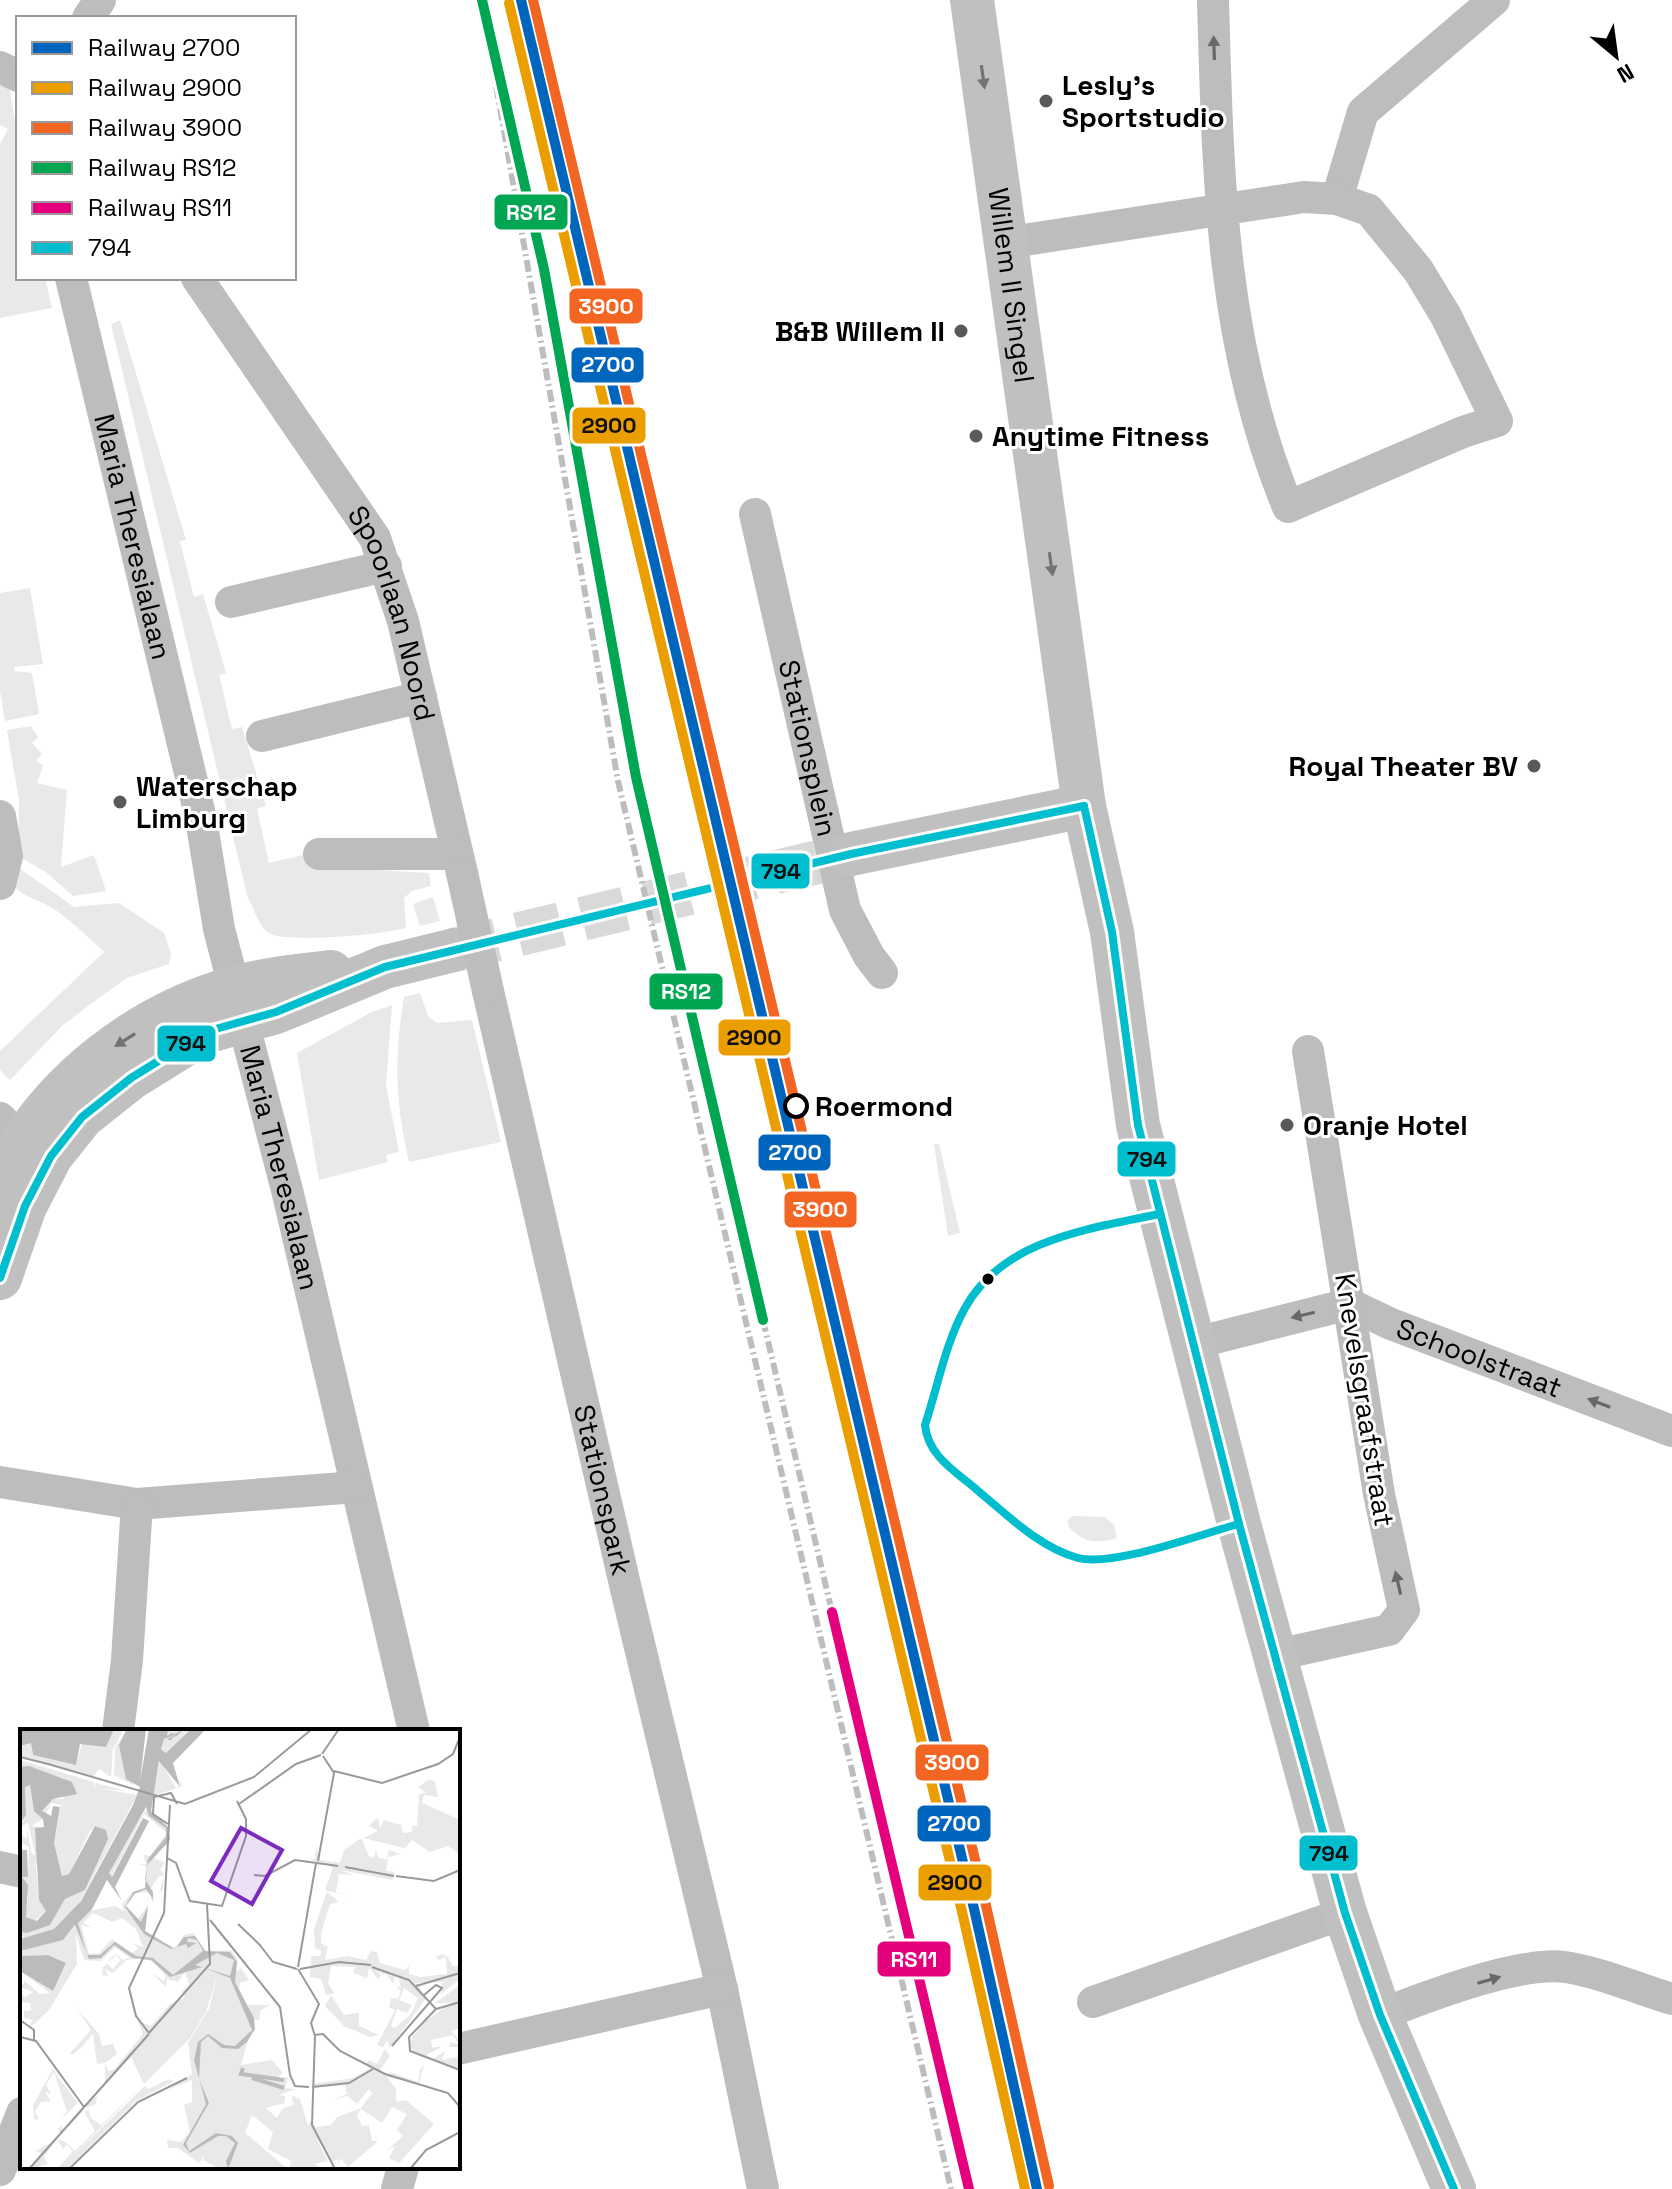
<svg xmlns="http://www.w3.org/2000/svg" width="1672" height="2189" font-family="'Space Grotesk',sans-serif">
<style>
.green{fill:#e9e9e9}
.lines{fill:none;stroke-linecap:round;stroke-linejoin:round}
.secondary-tunnel{stroke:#d9d9d9;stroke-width:44;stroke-dasharray:44 22;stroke-linecap:butt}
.street{stroke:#bdbdbd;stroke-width:32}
.secondary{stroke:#c0c0c0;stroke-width:44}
.rail{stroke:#bdbdbd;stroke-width:6;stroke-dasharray:12 4 2 4;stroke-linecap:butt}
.street-bridge{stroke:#bdbdbd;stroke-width:32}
.bus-1-casing{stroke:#fff;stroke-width:14}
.bus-1{stroke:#00becd;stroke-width:8}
.rail-1-casing{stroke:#fff;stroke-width:16}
.rail-2-casing{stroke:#fff;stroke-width:16}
.rail-3-casing{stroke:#fff;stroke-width:16}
.rail-4-casing{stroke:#fff;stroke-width:16}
.rail-5-casing{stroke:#fff;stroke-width:16}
.rail-1{stroke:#0065bd;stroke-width:10}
.rail-2{stroke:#eb9e00;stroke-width:10}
.rail-3{stroke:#f26522;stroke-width:10}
.rail-4{stroke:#00a651;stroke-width:10}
.rail-5{stroke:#e5007d;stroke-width:10}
.oneway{fill:#686868}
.oneway2{fill:#737373}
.poi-dot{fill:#595959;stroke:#fff;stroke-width:3}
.stop-dot{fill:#fff;stroke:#000;stroke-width:4}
.bus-dot{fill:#000;stroke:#fff;stroke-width:3}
.labels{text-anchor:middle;stroke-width:6;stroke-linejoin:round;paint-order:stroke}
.poi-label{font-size:28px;font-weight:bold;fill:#000;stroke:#fff;text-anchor:start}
.street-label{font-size:28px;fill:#000;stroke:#fff}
.stop-label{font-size:28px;font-weight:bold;fill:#000;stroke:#fff;text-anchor:start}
.inset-river{fill:none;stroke:#bbb;stroke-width:4}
.inset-road{fill:none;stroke:#999;stroke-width:2}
.view{fill:#7b2cbf;fill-opacity:0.15;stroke:#7b2cbf;stroke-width:4}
.inset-edge{fill:none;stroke:#000;stroke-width:4}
.line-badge{stroke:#fff;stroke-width:3}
.badge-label{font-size:22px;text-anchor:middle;font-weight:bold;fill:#fff}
.pale-badge-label{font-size:22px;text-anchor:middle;font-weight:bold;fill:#111}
</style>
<rect width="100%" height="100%" fill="#fff"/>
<g class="green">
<polygon points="0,81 9,85 18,139 18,278 45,278 52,308 0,318 0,144 8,129 0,125"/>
<path d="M 120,320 L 186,540 L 180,541 L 194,597 L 203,594 L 226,673 L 219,675 L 232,729 L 242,727 L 266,806 L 257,809 L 269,863 L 307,854 L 310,866 L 429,873 L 431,886 L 412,891 L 404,898 L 406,928 C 385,934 286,944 269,933 C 258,926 253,906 247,895 L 111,324 Z"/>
<polygon points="30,588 43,664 14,667 15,671 32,673 39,714 5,721 0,691 0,593"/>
<polygon points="31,726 38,737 32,743 42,754 36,761 43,765 37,783 67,790 61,867 94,855 106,891 73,896 46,872 18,856 19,800 7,730"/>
<path d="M 19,868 L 74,907 L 119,903 L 164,933 L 171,954 L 169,964 L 127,978 L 100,997 L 63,1025 L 10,1080 L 0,1070 L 0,1051 L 104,952 C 88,937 72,921 54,909 C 40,900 25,898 15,887 Z"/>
<polygon points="433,897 440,921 420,926 413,904"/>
<path d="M 420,993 L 428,1016 L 437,1023 L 472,1020 L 501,1142 L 409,1162 C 395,1101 394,1059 404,997 Z"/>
<polygon points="392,1005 386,1085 399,1152 386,1155 388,1162 319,1180 297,1053 370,1013"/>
<polygon points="934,1144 939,1144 960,1233 948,1236"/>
<path d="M 1073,1516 L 1105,1517 L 1114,1525 L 1117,1538 C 1097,1544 1083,1543 1068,1526 L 1068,1520 Z"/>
</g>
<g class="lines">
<polyline class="secondary-tunnel" points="454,950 851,854"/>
<g class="street">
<polyline points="88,18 100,0"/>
<polyline points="0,67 18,76"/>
<polyline points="1337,199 1363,112 1494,0"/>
<path d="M 1005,243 L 1304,197 L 1337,199 L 1369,210 L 1418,270 L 1446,316 L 1497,421 L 1463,432 L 1288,507 C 1220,343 1218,175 1213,0"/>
<path id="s1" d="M 71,278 L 201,819 L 219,929 L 288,1194 L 414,1731"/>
<path id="s2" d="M 197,278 L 375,538 L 403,621 L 462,873"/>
<path id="s3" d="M 755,514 L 845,910 L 869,956 L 882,973"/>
<polyline points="231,602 386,566"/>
<polyline points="262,736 421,697"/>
<polyline points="0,816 7,856 0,884"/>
<polyline points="319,854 457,854"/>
<path id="s4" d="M 488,991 L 626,1589 L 722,1989 L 763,2189"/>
<polyline points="0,1118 23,1140 41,1151"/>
<path id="s5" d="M 1191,1344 L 1349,1304 L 1391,1324 L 1672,1431"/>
<polyline points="0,1482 137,1504 356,1487"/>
<polyline points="1276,1655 1389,1630 1404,1610 1379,1494 1308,1051"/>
<polyline points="118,1731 127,1660 137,1504"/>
<polyline points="0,1867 22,1872"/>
<polyline points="1093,2002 1345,1913"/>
<path d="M 1380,2015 C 1425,1997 1519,1961 1565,1967 C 1600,1972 1638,1989 1672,1999"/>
<polyline points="458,2049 722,1989"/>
<polyline points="0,2170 22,2113"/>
<polyline points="397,2189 403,2167"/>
</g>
<g class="secondary">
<path id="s6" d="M 972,0 L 1084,806 L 1112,932 L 1138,1125 L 1239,1524 L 1345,1913 L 1380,2015 L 1454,2189"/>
<polyline points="851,854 1084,806"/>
<path d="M 0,1189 C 8,1172 14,1154 24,1139 C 72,1067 151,1011 234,988 C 265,979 299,976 331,972"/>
<polyline points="0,1278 25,1206 51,1156 82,1117 131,1078 205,1032 276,1012 385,967 454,950"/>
</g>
<g class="rail">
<polyline points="481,0 618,781 951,2189"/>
<polyline points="763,1320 832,1612"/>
</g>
<polyline class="street-bridge" points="462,873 488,991"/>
<defs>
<g id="bus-1">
<polyline points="1084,806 1112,932 1138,1125 1239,1524 1345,1913 1380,2015 1454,2189"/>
<path d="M 1159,1214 C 1089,1229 1003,1239 965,1308 C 945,1344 938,1386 925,1425 C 928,1456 955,1471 977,1490 C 1006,1514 1040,1548 1078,1558 C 1115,1567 1200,1534 1239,1524"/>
<polyline points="0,1278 25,1206 51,1156 82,1117 131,1078 205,1032 276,1012 385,967 851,854 1084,806"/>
</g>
</defs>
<use href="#bus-1" class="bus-1-casing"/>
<use href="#bus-1" class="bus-1"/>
<defs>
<polyline id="rail-1" points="521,0 975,1913 1037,2189"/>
<polyline id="rail-2" points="509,3 963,1916 1025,2189"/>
<polyline id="rail-3" points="533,0 987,1910 1049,2186"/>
<polyline id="rail-4" points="482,0 544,269 636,777 763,1320"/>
<polyline id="rail-5" points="832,1612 969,2189"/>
</defs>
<use href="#rail-1" class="rail-1-casing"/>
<use href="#rail-2" class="rail-2-casing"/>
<use href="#rail-3" class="rail-3-casing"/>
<use href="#rail-4" class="rail-4-casing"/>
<use href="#rail-5" class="rail-5-casing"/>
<use href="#rail-1" class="rail-1"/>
<use href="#rail-2" class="rail-2"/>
<use href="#rail-3" class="rail-3"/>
<use href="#rail-4" class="rail-4"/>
<use href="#rail-5" class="rail-5"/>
</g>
<defs><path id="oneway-solid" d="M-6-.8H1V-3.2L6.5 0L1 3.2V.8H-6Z" transform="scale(2)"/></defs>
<g class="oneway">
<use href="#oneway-solid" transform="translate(1214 48) rotate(-92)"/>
<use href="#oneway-solid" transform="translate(1303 1315) rotate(167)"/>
<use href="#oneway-solid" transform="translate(1599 1403) rotate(-159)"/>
<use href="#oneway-solid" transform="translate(1398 1583) rotate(-103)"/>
<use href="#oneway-solid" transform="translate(1489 1980) rotate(-16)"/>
</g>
<g class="oneway2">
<use href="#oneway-solid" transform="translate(983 77) rotate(82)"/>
<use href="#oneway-solid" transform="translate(1051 564) rotate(82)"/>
<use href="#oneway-solid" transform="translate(125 1040) rotate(148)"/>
</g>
<g class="poi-dot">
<circle cx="1046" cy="101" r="8"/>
<circle cx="961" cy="331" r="8"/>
<circle cx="976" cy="436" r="8"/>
<circle cx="1534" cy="766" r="8"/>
<circle cx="120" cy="802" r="8"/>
<circle cx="1287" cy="1125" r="8"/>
</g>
<circle class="stop-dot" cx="796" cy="1106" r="11"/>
<circle class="bus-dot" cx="988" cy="1279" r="7"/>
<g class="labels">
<g class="poi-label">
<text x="1062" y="95">Lesly's<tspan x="1062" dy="32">Sportstudio</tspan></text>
<text x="945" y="341" text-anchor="end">B&amp;B Willem II</text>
<text x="992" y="446">Anytime Fitness</text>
<text x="1518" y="776" text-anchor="end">Royal Theater BV</text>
<text x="136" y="796">Waterschap<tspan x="136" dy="32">Limburg</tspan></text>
<text x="1303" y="1135">Oranje Hotel</text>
</g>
<g class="street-label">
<text dy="10" stroke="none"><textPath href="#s6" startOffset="288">Willem II Singel</textPath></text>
<text dy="10" stroke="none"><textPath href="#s1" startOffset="266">Maria Theresialaan</textPath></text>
<text dy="10" stroke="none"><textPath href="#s2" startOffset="392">Spoorlaan Noord</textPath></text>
<text dy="10" stroke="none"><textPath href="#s3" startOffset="240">Stationsplein</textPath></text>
<text dy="10" stroke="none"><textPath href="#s1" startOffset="914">Maria Theresialaan</textPath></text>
<text dy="10" stroke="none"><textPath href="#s5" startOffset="304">Schoolstraat</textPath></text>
<text transform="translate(1365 1400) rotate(81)" y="10">Knevelsgraafstraat</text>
<text dy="10" stroke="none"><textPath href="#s4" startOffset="512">Stationspark</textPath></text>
</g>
<g class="stop-label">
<text x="815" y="1116">Roermond</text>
</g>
</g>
<g transform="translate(20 1729)">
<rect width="440" height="440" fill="#fff"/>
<path d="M 94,0 L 104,0 L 93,20 L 91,48 L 79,40 L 73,48 L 0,27 L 0,17 L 11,14 L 13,26 L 56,36 L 62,14 L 85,18 ZM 107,0 L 100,20 L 113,56 L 94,46 L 95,19 ZM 148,0 L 170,0 L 146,24 L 141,19 ZM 0,31 L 74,53 L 74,59 L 76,54 L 106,62 L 82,60 L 117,66 L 58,176 L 33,201 L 4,210 L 0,203 L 30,196 L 45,170 L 65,161 L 88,105 L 76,97 L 70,102 L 49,145 L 42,147 L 34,114 L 41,76 L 32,74 L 25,80 L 31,77 L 26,83 L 31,87 L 22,82 L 33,70 L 44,70 L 43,49 L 0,38 ZM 140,31 L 156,59 L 161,57 L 156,46 L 163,57 L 133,67 ZM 408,51 L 415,52 L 418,68 L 404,66 L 402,74 L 440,91 L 440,125 L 428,117 L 410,123 L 392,111 L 385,119 L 343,109 L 358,102 L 349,97 L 358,88 L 360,99 L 364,91 L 381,96 L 383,104 L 392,103 L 392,97 L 397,97 L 399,65 L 406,64 L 398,58 ZM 10,56 L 14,82 L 23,90 L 11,97 L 20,98 L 15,99 L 20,126 L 16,136 L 19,171 L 26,182 L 14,193 L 5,186 L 8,169 L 2,149 L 8,147 L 9,118 L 0,113 L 0,105 L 7,110 L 7,101 L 12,125 L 15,125 L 8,94 L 0,98 L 6,86 L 5,58 ZM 132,73 L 131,84 L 149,102 L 149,114 L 132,128 L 145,134 L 140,140 L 144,145 L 143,161 L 139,164 L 144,147 L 139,147 L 131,159 L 134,171 L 139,165 L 132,174 L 130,163 L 116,164 L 106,178 L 117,190 L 128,176 L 125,202 L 155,220 L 164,206 L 173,204 L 187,223 L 211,221 L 218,231 L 216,243 L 221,239 L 229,251 L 220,254 L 219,263 L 226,276 L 250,276 L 241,281 L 239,291 L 234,290 L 221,336 L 252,331 L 263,344 L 254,350 L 268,348 L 265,359 L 275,360 L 259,366 L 265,367 L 265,374 L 246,379 L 257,389 L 262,380 L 275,375 L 272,372 L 272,367 L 280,370 L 288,397 L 290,392 L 296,398 L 311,396 L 317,388 L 341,379 L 352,364 L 349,360 L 337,375 L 327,367 L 314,371 L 327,365 L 325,356 L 294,359 L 292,355 L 333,349 L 351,339 L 346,335 L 349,331 L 357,335 L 365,320 L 370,327 L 360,341 L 367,347 L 370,343 L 398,353 L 400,341 L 404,335 L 399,355 L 367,348 L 376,360 L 376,373 L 386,371 L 414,395 L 379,434 L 369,429 L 375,417 L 366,422 L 383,407 L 377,401 L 387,385 L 372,378 L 362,394 L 341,380 L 337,386 L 342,397 L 349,396 L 352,412 L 358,412 L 328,438 L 321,430 L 316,438 L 319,430 L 312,433 L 295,407 L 308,432 L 295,435 L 303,440 L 269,440 L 271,432 L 248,420 L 253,403 L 232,386 L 225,404 L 268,440 L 200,440 L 183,431 L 185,426 L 179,434 L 158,419 L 148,419 L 147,411 L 161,413 L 170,403 L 164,376 L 172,373 L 172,351 L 149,360 L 172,345 L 168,314 L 189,280 L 198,244 L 186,283 L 170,309 L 48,431 L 125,357 L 129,360 L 148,350 L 154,352 L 116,372 L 47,440 L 37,440 L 53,422 L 47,416 L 43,420 L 37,410 L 24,428 L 28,435 L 9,440 L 21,424 L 15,422 L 33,413 L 41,405 L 38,400 L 42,396 L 43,402 L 58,383 L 63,382 L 37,410 L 47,414 L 55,422 L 75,402 L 64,382 L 69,382 L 66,376 L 71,370 L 77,367 L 76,375 L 68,378 L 71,389 L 81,396 L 124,355 L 111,328 L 79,363 L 85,354 L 85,334 L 77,335 L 73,304 L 63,317 L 52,326 L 50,324 L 71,301 L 56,278 L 79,305 L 82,317 L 93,315 L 97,325 L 85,334 L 88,342 L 95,340 L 123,305 L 110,273 L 121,293 L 131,297 L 150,275 L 164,269 L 162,262 L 169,255 L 165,243 L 158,253 L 147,250 L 146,258 L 133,245 L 144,252 L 146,247 L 132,232 L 121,230 L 106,231 L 93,244 L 85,240 L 88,247 L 82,246 L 83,238 L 87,235 L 93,240 L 101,231 L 95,226 L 94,229 L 87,233 L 94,226 L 96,225 L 103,231 L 110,229 L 95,218 L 81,232 L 64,231 L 56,205 L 57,235 L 29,281 L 14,295 L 9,296 L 13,291 L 4,289 L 4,282 L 11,281 L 10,274 L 0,273 L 0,264 L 5,268 L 13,263 L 0,258 L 5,253 L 0,248 L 20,265 L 30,264 L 0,242 L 33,262 L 46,234 L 28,226 L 0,227 L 0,222 L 45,209 L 68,182 L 95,177 L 104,182 L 102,175 L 113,163 L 125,159 L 126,137 L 119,135 L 126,135 L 123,125 L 130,127 L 147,104 L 124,85 L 91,148 L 89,144 L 105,110 ZM 73,184 L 92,193 L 102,189 L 116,200 L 123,218 L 113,214 L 118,219 L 112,224 L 92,210 L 79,224 L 69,225 L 61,196 L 75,199 L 63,194 ZM 341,109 L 349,127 L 354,129 L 356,121 L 358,129 L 367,130 L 369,121 L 381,125 L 368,128 L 366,142 L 375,143 L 373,151 L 320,141 L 333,146 L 319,145 L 316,163 L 333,168 L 305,161 L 313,138 L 290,131 L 295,130 L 296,119 L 300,131 L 320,134 L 324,121 ZM 307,163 L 319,173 L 310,175 L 301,204 L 301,214 L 308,218 L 305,231 L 328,227 L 346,231 L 351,222 L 357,223 L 360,234 L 385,241 L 389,237 L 389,245 L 400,248 L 427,245 L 426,228 L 419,231 L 415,228 L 423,225 L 427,227 L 433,237 L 440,237 L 440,250 L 421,265 L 421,254 L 426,253 L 397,254 L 406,269 L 370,319 L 367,312 L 363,318 L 357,316 L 375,281 L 369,278 L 371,269 L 378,270 L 381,262 L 375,256 L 381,259 L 379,250 L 385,252 L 375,248 L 373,255 L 367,246 L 356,242 L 361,246 L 358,250 L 349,239 L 347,249 L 333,244 L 335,238 L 311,237 L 308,254 L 314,264 L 306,266 L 301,250 L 290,248 L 291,227 L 300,227 L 301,222 L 295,219 L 294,200 ZM 384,259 L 398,269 L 391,285 L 375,299 L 371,297 L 377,280 L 387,284 L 392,276 L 379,271 ZM 440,256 L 440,299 L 431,302 L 437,308 L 438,310 L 440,318 L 429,318 L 430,313 L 439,315 L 433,306 L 411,311 L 412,319 L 416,318 L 422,318 L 406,326 L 413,330 L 425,322 L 422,331 L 437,328 L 440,339 L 394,324 L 388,314 L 404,293 L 431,274 L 415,274 ZM 311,266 L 324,286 L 339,284 L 339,297 L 359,306 L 350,308 L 324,297 L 305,277 ZM 33,340 L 36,345 L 54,369 L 54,370 L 57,372 L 57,375 L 40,392 L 47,383 L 34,343 L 26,356 L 31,365 L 25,363 L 31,372 L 21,373 L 15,383 L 19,389 L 14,391 L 13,376 Z" fill="#e9e9e9" fill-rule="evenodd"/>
<path d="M 0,0 L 94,0 L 86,18 L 60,15 L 56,36 L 13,26 L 11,14 L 0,17 ZM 107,0 L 126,0 L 120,52 L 129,0 L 148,0 L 147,7 L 152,4 L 155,5 L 163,0 L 157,7 L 153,8 L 151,11 L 149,11 L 147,10 L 157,5 L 144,10 L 141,20 L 146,24 L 171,0 L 186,0 L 153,34 L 160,58 L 139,32 L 131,82 L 148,98 L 150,111 L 128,135 L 125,150 L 133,163 L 133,170 L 126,160 L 114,165 L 106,177 L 121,193 L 128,177 L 125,202 L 155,220 L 164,208 L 175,207 L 185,222 L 210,223 L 217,233 L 215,253 L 234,289 L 235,300 L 227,313 L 218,320 L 202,319 L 188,307 L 181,313 L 179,350 L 189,374 L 166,414 L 169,422 L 196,404 L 212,407 L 218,414 L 208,440 L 206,432 L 215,414 L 206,407 L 198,407 L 170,424 L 163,416 L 186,375 L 174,331 L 178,313 L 188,305 L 204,316 L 215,317 L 232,301 L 210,249 L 182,238 L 150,248 L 131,231 L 113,229 L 94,216 L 81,229 L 69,230 L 55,196 L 43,211 L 0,222 L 0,210 L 34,200 L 61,172 L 113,76 L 120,58 L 106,50 L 99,16 ZM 126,78 L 129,87 L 146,99 L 146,108 L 128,130 L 125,159 L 113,163 L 105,178 L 124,205 L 151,220 L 166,215 L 168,219 L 176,214 L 167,213 L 168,209 L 177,211 L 183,222 L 153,246 L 133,229 L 116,227 L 95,213 L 80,226 L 67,226 L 58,194 L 72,180 L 87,151 L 102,172 L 95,158 L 129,92 L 123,89 L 92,148 L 89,144 ZM 197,224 L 214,231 L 210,247 L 175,236 ZM 9,37 L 52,53 L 57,65 L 33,70 L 22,82 L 31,87 L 33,77 L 40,78 L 34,114 L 42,147 L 49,145 L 75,97 L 86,101 L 88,110 L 65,161 L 45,170 L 30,196 L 7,204 L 0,203 L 0,121 L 7,121 L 8,148 L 2,148 L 8,156 L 6,188 L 17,192 L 26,182 L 19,171 L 15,99 L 24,98 L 23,90 L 14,82 L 10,56 L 5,58 L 6,86 L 0,95 L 0,38 ZM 28,226 L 46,234 L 33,262 L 0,242 L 0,227 Z" fill="#bbb" fill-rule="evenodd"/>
<path class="inset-river" d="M 223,339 L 221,345 L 264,351M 232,349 L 264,359"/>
<path class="inset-road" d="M 302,25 L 319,0M 0,28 L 28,35M 28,35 L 165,75 L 234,48 L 292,0M 314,42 L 362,54 L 418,35 L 433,25 L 440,8M 219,75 L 276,35 L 301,26M 148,95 L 133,85 L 134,68 L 151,64 L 157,75M 147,129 L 156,134 L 170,172 L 202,177 L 226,107 L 226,90 L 217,72M 298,132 L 314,44 L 303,27M 325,138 L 374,147M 234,146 L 245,147 L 275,131 L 318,137M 376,147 L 414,152 L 440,141M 190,191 L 260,278 L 270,346 L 275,357 L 289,358M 218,195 L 241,217M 239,215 L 253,233 L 277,240M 278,238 L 296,134M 352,238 L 389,251 L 416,280 L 389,308 L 390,322 L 440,341M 278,240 L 299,275 L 291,294 L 295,307 L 292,396 L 315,440M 280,240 L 319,233 L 351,236M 396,257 L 440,244M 416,280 L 440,273M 0,291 L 14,301 L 14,311M 129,304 L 116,287 L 109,259 L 144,184 L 150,76M 129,304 L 190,235 L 187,175M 294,306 L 303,305 L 320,322 L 365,345 L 428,364 L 440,378M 0,308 L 16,312 L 64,378M 372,317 L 422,259 L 416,256 L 404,266M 292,358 L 329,354 L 353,340M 9,440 L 129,305M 49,440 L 118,373 L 167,349M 390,440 L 406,421 L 440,403"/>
<path class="view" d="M 221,99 L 262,121 L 232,175 L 191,152 Z"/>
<rect width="440" height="440" class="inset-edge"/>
</g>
<g class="line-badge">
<rect x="493" y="193" width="76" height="38" rx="8" fill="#00a651"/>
<rect x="568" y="287" width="76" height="38" rx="8" fill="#f26522"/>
<rect x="570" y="346" width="75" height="38" rx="8" fill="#0065bd"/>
<rect x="571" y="406" width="76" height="39" rx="8" fill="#eb9e00"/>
<rect x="750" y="852" width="61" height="38" rx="8" fill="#00becd"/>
<rect x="648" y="972" width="76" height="39" rx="8" fill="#00a651"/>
<rect x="717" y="1018" width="75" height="39" rx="8" fill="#eb9e00"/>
<rect x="156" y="1024" width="61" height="39" rx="8" fill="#00becd"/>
<rect x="757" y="1133" width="75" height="39" rx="8" fill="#0065bd"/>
<rect x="1116" y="1140" width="61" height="38" rx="8" fill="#00becd"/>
<rect x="783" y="1190" width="75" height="39" rx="8" fill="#f26522"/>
<rect x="914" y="1743" width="76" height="39" rx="8" fill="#f26522"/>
<rect x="916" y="1804" width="76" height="39" rx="8" fill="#0065bd"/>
<rect x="1298" y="1834" width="61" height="38" rx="8" fill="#00becd"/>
<rect x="917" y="1863" width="76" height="39" rx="8" fill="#eb9e00"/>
<rect x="876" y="1940" width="76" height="38" rx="8" fill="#e5007d"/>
</g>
<g class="badge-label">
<text x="531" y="220">RS12</text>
<text x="606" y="314">3900</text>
<text x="608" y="372">2700</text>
<text x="686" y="999">RS12</text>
<text x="795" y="1160">2700</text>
<text x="820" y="1217">3900</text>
<text x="952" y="1770">3900</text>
<text x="954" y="1831">2700</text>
<text x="914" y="1967">RS11</text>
</g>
<g class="pale-badge-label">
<text x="609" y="433">2900</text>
<text x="781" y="879">794</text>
<text x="754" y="1045">2900</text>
<text x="186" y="1051">794</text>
<text x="1147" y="1167">794</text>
<text x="1329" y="1861">794</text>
<text x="955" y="1890">2900</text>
</g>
<rect x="16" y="16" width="280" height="264" fill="#ffffff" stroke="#999999" stroke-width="2"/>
<rect x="32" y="42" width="40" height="12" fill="#0065bd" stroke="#999999" stroke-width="2"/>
<text x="88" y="56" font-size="24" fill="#000000">Railway 2700</text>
<rect x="32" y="82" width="40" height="12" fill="#eb9e00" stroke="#999999" stroke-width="2"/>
<text x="88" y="96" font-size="24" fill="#000000">Railway 2900</text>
<rect x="32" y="122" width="40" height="12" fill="#f26522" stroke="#999999" stroke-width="2"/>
<text x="88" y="136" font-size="24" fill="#000000">Railway 3900</text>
<rect x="32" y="162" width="40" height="12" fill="#00a651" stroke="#999999" stroke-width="2"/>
<text x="88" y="176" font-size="24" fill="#000000">Railway RS12</text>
<rect x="32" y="202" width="40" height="12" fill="#e5007d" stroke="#999999" stroke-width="2"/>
<text x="88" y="216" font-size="24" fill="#000000">Railway RS11</text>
<rect x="32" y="242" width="40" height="12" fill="#00becd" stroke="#999999" stroke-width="2"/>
<text x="88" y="256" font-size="24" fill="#000000">794</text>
<g transform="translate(1616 56) rotate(151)" stroke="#ffffff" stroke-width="6" paint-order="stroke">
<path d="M0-6L14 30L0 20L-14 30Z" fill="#000000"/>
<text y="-12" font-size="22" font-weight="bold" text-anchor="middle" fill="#000000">N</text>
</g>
</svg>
